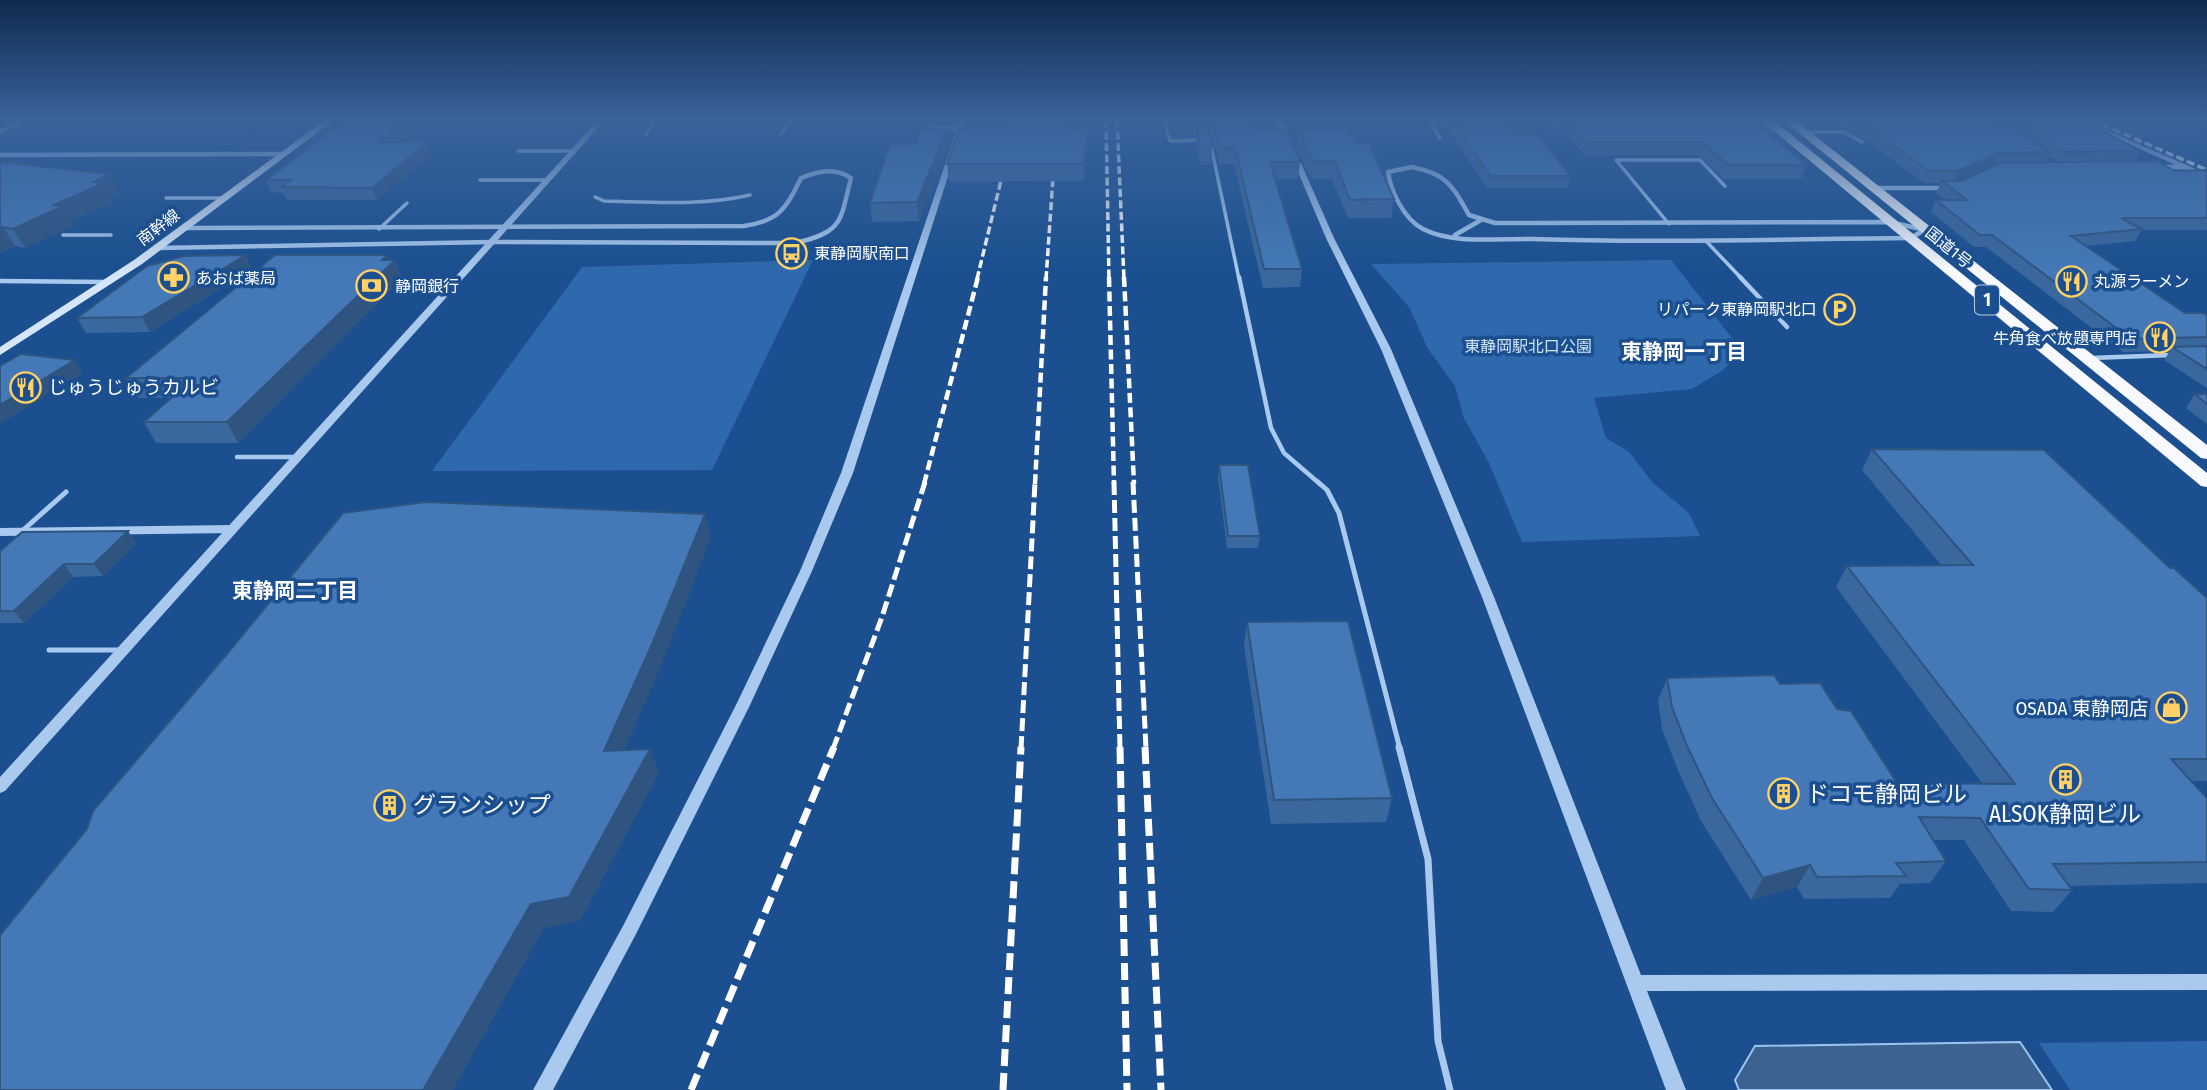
<svg xmlns="http://www.w3.org/2000/svg" width="2207" height="1090" font-family="'Fira Sans Condensed','Noto Sans JP',sans-serif">
<style>
.green{fill:#2e69ad}
.water{fill:#3c6290;stroke:#9cc4f0;stroke-width:2}
.lines{fill:none;stroke-linecap:round;stroke-linejoin:round}
.service-far3{stroke:#a9c9ee;stroke-width:3.5}
.service-far2{stroke:#a9c9ee;stroke-width:4.5}
.service-far1{stroke:#a9c9ee;stroke-width:5}
.service{stroke:#a9c9ee;stroke-width:7}
.minor-far1{stroke:#a9c9ee;stroke-width:4.5}
.minor{stroke:#a9c9ee;stroke-width:8}
.tertiary{fill:#a9c9ee;fill-rule:evenodd}
.secondary{fill:#d6e6fa;fill-rule:evenodd}
.trunk{fill:#f8faff;fill-rule:evenodd}
.rail-far3{stroke:#fff;stroke-width:3.5;stroke-dasharray:8 3.5;stroke-linecap:butt}
.rail-far2{stroke:#fff;stroke-width:4.5;stroke-dasharray:10 4.5;stroke-linecap:butt}
.rail-far1{stroke:#fff;stroke-width:5;stroke-dasharray:13 5;stroke-linecap:butt}
.rail{stroke:#fff;stroke-width:7;stroke-dasharray:17 7;stroke-linecap:butt}
.wall{fill:#3a679d;fill-rule:evenodd}
.shaded-wall{fill:#305480}
.building{fill:#4478b7;stroke:#305480;stroke-width:2}
.labels{text-anchor:middle;stroke-width:7;stroke-linejoin:round;paint-order:stroke}
.far-street-label{font-size:16px;fill:#fff;stroke:#1b4f8f}
.far-poi-label{font-size:16px;fill:#fff;stroke:#1b4f8f;text-anchor:start}
.far-park-label{font-size:16px;fill:#cfe3fa;stroke:#1b4f8f}
.shield{fill:#1b4f8f;stroke:#bbcadd;stroke-width:2}
.shield-label{font-size:18px;font-weight:bold;fill:#fff}
.poi-label{font-size:19px;fill:#fff;stroke:#1b4f8f;text-anchor:start}
.neighbourhood-label{font-size:21px;font-weight:bold;fill:#fff;stroke:#1b4f8f}
.near-poi-label{font-size:23px;fill:#fff;stroke:#1b4f8f;text-anchor:start}
</style>
<rect width="100%" height="100%" fill="#1b4f8f"/>
<g class="green">
<polygon points="813,260 712,470 432,471 582,267"/>
<polygon points="1671,260 1736,343 1736,358 1722,371 1692,389 1594,398 1606,438 1629,452 1653,483 1689,513 1700,536 1522,542 1489,463 1464,418 1455,386 1428,349 1409,307 1371,264"/>
<polygon points="2207,1041 2207,1090 2070,1090 2039,1043"/>
</g>
<polygon class="water" points="2020,1042 2052,1090 1739,1090 1735,1080 1755,1046"/>
<g class="lines">
<g class="service-far3">
<polyline points="931,120 929,126 932,128 960,128"/>
<polyline points="1164,120 1170,141 1201,140"/>
<polyline points="1429,120 1440,138"/>
<polyline points="1803,132 1844,132 1862,142"/>
<polyline points="646,134 656,120"/>
<polyline points="781,134 790,120"/>
<polyline points="1210,141 1239,279"/>
<polyline points="518,151 574,151"/>
<polyline points="480,180 548,180"/>
<path d="M 595,197 L 604,201 C 653,202 702,206 750,195"/>
<polyline points="166,198 225,198"/>
<polyline points="1669,224 1616,160 1700,160 1725,186"/>
<polyline points="379,229 407,203"/>
<polyline points="63,235 111,235"/>
<polyline points="1705,240 1742,279"/>
</g>
<g class="service-far2">
<polyline points="1239,277 1271,428 1284,453 1320,484"/>
<polyline points="1740,277 1787,327"/>
<polyline points="0,281 105,282"/>
<polyline points="2091,358 2172,355"/>
<polyline points="237,457 297,457"/>
</g>
<g class="service-far1">
<polyline points="1318,482 1327,490 1339,513 1400,749"/>
<polyline points="21,532 66,492"/>
<polyline points="49,650 123,650"/>
</g>
<polyline class="service" points="1399,747 1428,859 1438,1041 1450,1090"/>
<g class="minor-far1">
<polyline points="0,155 284,154"/>
<path d="M 1412,167 C 1447,174 1452,185 1469,215 L 1495,223 L 1890,222 L 1925,230 L 1910,238 C 1784,239 1659,243 1533,239 C 1499,238 1455,245 1423,229 C 1404,219 1391,192 1388,172 Z"/>
<polyline points="2161,167 2185,167"/>
<polyline points="1873,188 1947,188"/>
<polyline points="1455,235 1481,220"/>
<path d="M 157,248 L 492,242 L 795,243 C 843,232 840,222 851,178 C 835,167 818,171 801,178 C 786,208 780,221 744,226 L 183,228"/>
</g>
<polyline class="minor" points="0,532 233,529"/>
<g class="tertiary">
<polygon points="18,120 26,120 0,134 0,129"/>
<polygon points="598,120 605,120 5,791 0,793 0,777"/>
<polygon points="960,120 966,120 853,473 812,571 750,705 635,936 553,1090 533,1090 623,926 736,705 800,571 841,473"/>
<polygon points="1276,120 1282,120 1334,238 1391,349 1494,597 1641,975 2207,974 2207,990 1647,991 1686,1090 1666,1090 1482,597 1381,349 1326,238"/>
<polygon points="2075,120 2084,120 2207,174 2207,179"/>
</g>
<polygon class="secondary" points="325,120 334,120 142,264 0,355 0,347 134,260"/>
<g class="trunk">
<polygon points="1761,120 1773,120 2207,473 2207,487 2201,486"/>
<polygon points="1783,120 1795,120 2207,445 2207,459 2201,458"/>
</g>
<g class="rail-far3">
<polyline points="1106,120 1109,279"/>
<polyline points="1117,120 1124,279"/>
<polyline points="2092,120 2207,170"/>
<polyline points="977,279 1005,164"/>
<polyline points="1046,279 1057,120"/>
</g>
<g class="rail-far2">
<polyline points="1109,277 1114,484"/>
<polyline points="1124,277 1134,484"/>
<polyline points="924,484 978,277"/>
<polyline points="1035,484 1046,277"/>
</g>
<g class="rail-far1">
<polyline points="1114,482 1120,749"/>
<polyline points="1133,482 1146,749"/>
<polyline points="833,749 882,617 925,482"/>
<polyline points="1021,749 1035,482"/>
</g>
<g class="rail">
<polyline points="1120,747 1127,1090"/>
<polyline points="1145,747 1161,1090"/>
<polyline points="691,1090 834,747"/>
<polyline points="1003,1090 1021,747"/>
</g>
</g>
<g class="wall">
<polygon points="425,120 397,142 428,142 432,154 377,200 287,200 283,193 271,192 266,180"/>
<polygon points="1003,120 1074,120 1073,129 1087,129 1087,146 1084,181 949,182 947,164 1001,128"/>
<polygon points="1190,120 1253,120 1256,130 1300,162 1298,179 1275,179 1302,269 1300,287 1263,288 1234,164 1220,164 1212,136 1209,136 1212,147 1211,164 1200,165 1196,145 1196,136 1194,136"/>
<polygon points="1442,120 1505,120 1516,134 1570,176 1567,188 1487,188"/>
<polygon points="1554,120 1754,120 1762,126 1761,128 1806,165 1801,179 1724,179 1698,155 1584,155"/>
<path d="M 1818,120 L 2082,120 L 2140,151 L 2135,161 L 2175,171 L 2207,171 L 2207,230 L 2142,230 L 2135,241 L 2085,246 L 2185,313 L 2207,315 L 2207,388 L 2164,360 L 2170,351 L 2123,352 L 1986,247 L 1974,247 L 1931,212 L 1936,200 L 1946,200 L 1936,193 L 1941,183 L 1924,183 L 1843,123 L 1822,123 ZM 2048,156 L 2058,162 L 2045,162 ZM 1993,164 L 1997,164 L 1961,181 L 1957,181 Z"/>
<polygon points="947,129 949,146 919,221 872,222 870,203 916,144"/>
<polygon points="1298,129 1356,143 1394,199 1391,218 1348,218 1332,179 1311,179 1296,146"/>
<polygon points="0,162 120,193 112,196 114,202 71,221 74,225 25,248 15,246 0,253"/>
<polygon points="246,255 252,269 150,332 86,333 77,318"/>
<polygon points="389,260 395,260 402,278 238,443 156,443 144,422 171,398 138,398 126,378"/>
<polygon points="2195,394 2207,394 2207,424 2186,408"/>
<polygon points="1872,449 2170,568 2207,598 2207,781 2191,781 2207,798 2207,883 2069,886 2072,890 2053,912 2011,911 1964,840 1933,840 1946,861 1930,883 1900,884 1890,898 1804,899 1797,887 1751,900 1701,821 1677,768 1662,729 1658,700 1667,678 1780,684 1837,709 1897,783 1982,783 1836,587 1847,566 1942,566 1862,470"/>
<polygon points="1219,465 1260,536 1258,548 1227,548 1218,477"/>
<polygon points="128,531 136,544 103,576 73,577 24,623 0,623 0,551"/>
<polygon points="1247,622 1392,798 1386,822 1271,824 1244,646"/>
</g>
<g class="shaded-wall">
<polygon points="406,120 425,120 382,154 378,142"/>
<polygon points="1072,120 1074,120 1071,146 1071,129"/>
<polygon points="947,129 949,146 919,221 917,202"/>
<polygon points="1087,129 1087,146 1084,181 1084,164"/>
<polygon points="428,142 432,154 377,200 372,188"/>
<polygon points="1999,153 1993,164 1953,183 1958,171"/>
<polygon points="110,174 120,193 112,196 114,202 71,221 74,225 25,248 13,229 93,182"/>
<polygon points="3,227 15,246 0,253 0,229"/>
<polygon points="246,255 252,269 150,332 142,317"/>
<polygon points="387,255 391,264 395,260 402,278 238,443 227,422"/>
<polygon points="75,360 83,373 0,424 0,405"/>
<polygon points="705,514 711,537 661,666 613,776 604,751"/>
<polygon points="128,531 136,544 103,576 94,564"/>
<polygon points="64,564 73,577 24,623 14,611"/>
<polygon points="650,749 659,773 580,921 544,928 453,1090 423,1090 531,904"/>
<polygon points="1810,865 1797,887 1751,900 1763,878"/>
</g>
<g class="building">
<polygon points="346,120 406,120 378,142 428,142 372,188 281,187 291,180 266,180"/>
<polygon points="1003,120 1072,120 1071,129 1087,129 1084,164 947,164 959,129 1001,128"/>
<polygon points="1194,120 1253,120 1256,130 1286,130 1300,162 1270,162 1302,269 1264,269 1235,147 1221,148 1213,120"/>
<polygon points="1452,120 1505,120 1516,134 1538,134 1570,176 1490,176"/>
<polygon points="1568,120 1754,120 1762,126 1759,126 1806,165 1728,165 1702,142 1587,142"/>
<polygon points="1858,120 1973,120 1975,122 2009,127 2050,152 1999,153 1958,171 1929,171"/>
<polygon points="2013,120 2082,120 2140,151 2066,152"/>
<polygon points="1207,127 1212,147 1201,147 1196,128"/>
<polygon points="921,129 947,129 917,202 870,203 890,144 916,144"/>
<polygon points="1298,129 1348,129 1356,143 1369,143 1394,199 1350,200 1335,161 1313,161"/>
<polygon points="2157,161 2175,171 2204,170 2207,171 2207,218 2121,218 2142,229 2071,236 2185,313 2203,313 2207,315 2207,337 2131,339 1992,235 1980,235 1936,200 1967,200 1942,181 1961,181 2000,163"/>
<polygon points="0,162 110,174 93,182 104,183 54,205 63,206 13,229 3,227 0,229"/>
<polygon points="246,255 142,317 77,318 147,266 184,256"/>
<polygon points="275,255 387,255 382,260 395,260 227,422 144,422 194,378 126,378"/>
<polygon points="2207,346 2207,369 2172,347"/>
<polygon points="21,354 75,360 0,405 0,366"/>
<polygon points="2195,394 2207,394 2207,404"/>
<polygon points="1872,449 2044,450 2170,568 2174,568 2207,598 2207,759 2171,759 2207,798 2207,862 2053,864 2072,890 2029,889 1980,818 1919,817 1946,861 1896,863 1906,876 1817,877 1810,865 1763,878 1712,798 1687,746 1672,707 1667,678 1774,675 1780,684 1820,683 1837,709 1851,711 1897,783 2015,784 1847,566 1973,565"/>
<polygon points="1219,465 1248,465 1260,536 1228,536"/>
<polygon points="426,502 705,514 653,642 604,751 650,749 569,897 531,904 423,1090 0,1090 0,935 87,829 93,811 227,654 343,513"/>
<polygon points="128,531 94,564 64,564 14,611 0,611 0,551 22,532"/>
<polygon points="1348,621 1392,798 1274,800 1247,622"/>
</g>
<linearGradient id="sky" x2="0" y2="1"><stop stop-color="#0f2b4f"/><stop offset="0.44" stop-color="#39639b"/><stop offset="1" stop-color="#39639b" stop-opacity="0"/></linearGradient>
<rect width="2207" height="272" fill="url(#sky)"/>
<defs>
<symbol id="bus-ring" viewBox="-11 -11 22 22"><circle r="9.5" fill="#1b4f8f" stroke="#ffd166" stroke-width="1.5"/><path d="M-5-6H5V4H4V6H2V4H-2V6H-4V4H-5ZM-3.5-4V0h7V-4ZM-3.5 1.2v1.5H-2V1.2ZM2 1.2v1.5H3.5V1.2Z" fill="#ffd166"/></symbol>
<symbol id="pharmacy-ring" viewBox="-11 -11 22 22"><circle r="9.5" fill="#1b4f8f" stroke="#ffd166" stroke-width="1.5"/><path d="M-2-6h4v4h4v4h-4v4h-4v-4h-4v-4h4Z" fill="#ffd166"/></symbol>
<symbol id="restaurant-ring" viewBox="-11 -11 22 22"><circle r="9.5" fill="#1b4f8f" stroke="#ffd166" stroke-width="1.5"/><path d="M-5-6h1v4h1v-4h1v4h1v-4h1v5L-1.5 .5V6h-2V.5L-5-1ZM5-6V6H3V1.5H1.5Q1.5-4 5-6Z" fill="#ffd166"/></symbol>
<symbol id="bank-ring" viewBox="-11 -11 22 22"><circle r="9.5" fill="#1b4f8f" stroke="#ffd166" stroke-width="1.5"/><path d="M-6-4H6V4H-6ZM0-2.3a2.3 2.3 0 1 0 0 4.6a2.3 2.3 0 1 0 0-4.6Z" fill="#ffd166"/></symbol>
<symbol id="parking-ring" viewBox="-11 -11 22 22"><circle r="9.5" fill="#1b4f8f" stroke="#ffd166" stroke-width="1.5"/><path d="M-3.5-5.5H1a3.5 3.5 0 0 1 0 7H-1V5.5H-3.5ZM-1-3.4V-.6H.8a1.4 1.4 0 0 0 0-2.8Z" fill="#ffd166"/></symbol>
<symbol id="shop-ring" viewBox="-11 -11 22 22"><circle r="9.5" fill="#1b4f8f" stroke="#ffd166" stroke-width="1.5"/><path d="M-5-2.5h2.3a2.7 3.5 0 0 1 5.4 0H5L5.5 6h-11ZM-1.5-2.5h3a1.5 2.3 0 0 0-3 0Z" fill="#ffd166"/></symbol>
<symbol id="building-ring" viewBox="-11 -11 22 22"><circle r="9.5" fill="#1b4f8f" stroke="#ffd166" stroke-width="1.5"/><path d="M-4-6H4V6H1V3H-1V6H-4ZM-2.5-4.3h1.7v1.8h-1.7ZM.8-4.3h1.7v1.8H.8ZM-2.5-1h1.7V.8h-1.7ZM.8-1h1.7V.8H.8Z" fill="#ffd166"/></symbol>
</defs>
<g fill-rule="evenodd">
<use href="#bus-ring" x="774" y="236" width="35" height="35"/>
<use href="#pharmacy-ring" x="156" y="260" width="35" height="35"/>
<use href="#restaurant-ring" x="2054" y="264" width="35" height="35"/>
<use href="#bank-ring" x="354" y="268" width="35" height="35"/>
<use href="#parking-ring" x="1822" y="292" width="35" height="35"/>
<use href="#restaurant-ring" x="2142" y="320" width="35" height="35"/>
<use href="#restaurant-ring" x="8" y="370" width="35" height="35"/>
<use href="#shop-ring" x="2154" y="690" width="35" height="35"/>
<use href="#building-ring" x="2048" y="762" width="35" height="35"/>
<use href="#building-ring" x="1766" y="776" width="35" height="35"/>
<use href="#building-ring" x="372" y="788" width="35" height="35"/>
</g>
<g class="labels">
<g class="far-street-label">
<text transform="translate(158 227) rotate(-37)" y="6">南幹線</text>
<text transform="translate(1949 247) rotate(39)" y="6">国道1号</text>
</g>
<g class="far-poi-label">
<text x="814" y="259">東静岡駅南口</text>
<text x="196" y="284">あおば薬局</text>
<text x="2094" y="287">丸源ラーメン</text>
<text x="395" y="292">静岡銀行</text>
<text x="1817" y="315" text-anchor="end">リパーク東静岡駅北口</text>
<text x="2137" y="344" text-anchor="end">牛角食べ放題専門店</text>
</g>
<g class="far-park-label">
<text x="1528" y="352">東静岡駅北口公園</text>
</g>
<rect class="shield" x="1975" y="285.5" width="24" height="29" rx="5"/>
<g class="shield-label">
<text x="1987" y="306">1</text>
</g>
<g class="poi-label">
<text x="48" y="394">じゅうじゅうカルビ</text>
<text x="2148" y="715" text-anchor="end">OSADA 東静岡店</text>
</g>
<g class="neighbourhood-label">
<text x="1684" y="359">東静岡一丁目</text>
<text x="295" y="598">東静岡二丁目</text>
</g>
<g class="near-poi-label">
<text x="1806" y="802">ドコモ静岡ビル</text>
<text x="413" y="813">グランシップ</text>
<text x="2065" y="822" text-anchor="middle">ALSOK静岡ビル</text>
</g>
</g>
</svg>
